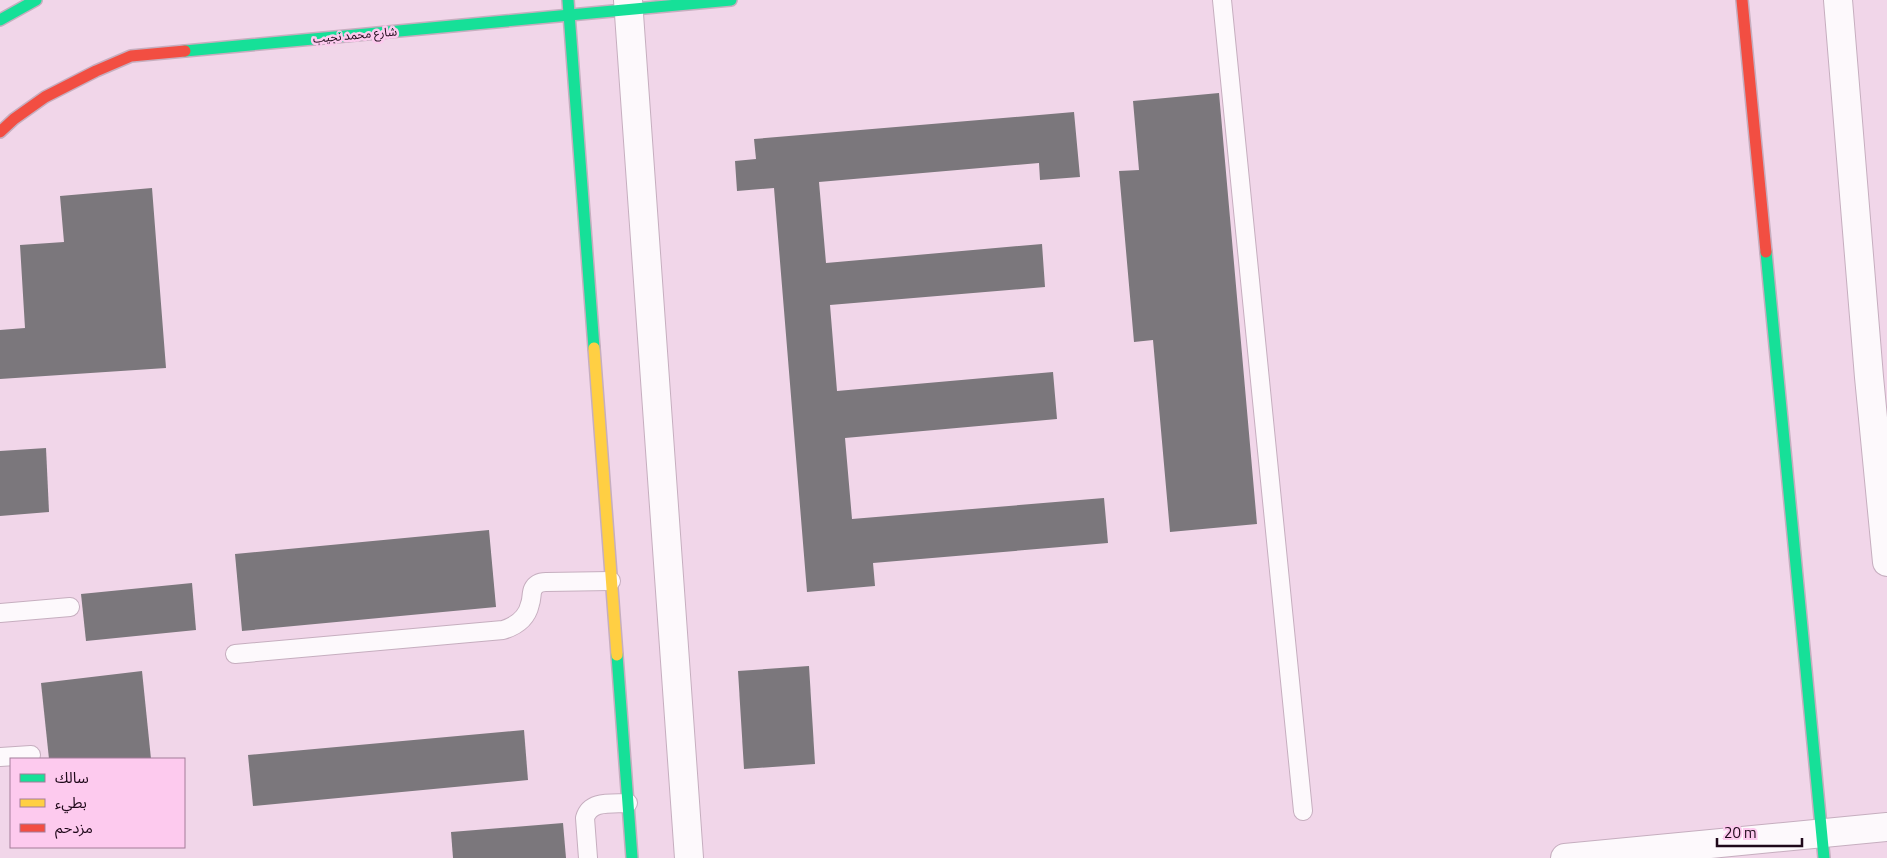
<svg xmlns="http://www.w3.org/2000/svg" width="1887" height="858" font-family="'Titillium Web','Noto Sans Arabic',sans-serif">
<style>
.building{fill:#7b777c}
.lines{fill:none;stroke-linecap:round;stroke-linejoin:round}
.lane-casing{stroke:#c6aebf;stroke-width:20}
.street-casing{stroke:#c6aebf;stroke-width:30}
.fast-casing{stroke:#c6aebf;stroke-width:14}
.slow-casing{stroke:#c6aebf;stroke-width:14}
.jam-casing{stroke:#c6aebf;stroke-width:14}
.lane{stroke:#fdf9fc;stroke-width:18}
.street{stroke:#fdf9fc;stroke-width:28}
.fast{stroke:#16e098;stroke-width:11}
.slow{stroke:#ffcf43;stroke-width:11}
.jam{stroke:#f24e42;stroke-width:11}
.labels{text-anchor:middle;stroke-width:5;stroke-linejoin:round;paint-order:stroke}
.street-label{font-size:12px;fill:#1f091a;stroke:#fdcaee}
</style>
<rect width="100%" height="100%" fill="#f1d6e9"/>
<g class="building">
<polygon points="1219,93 1257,524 1170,532 1153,340 1134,342 1119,171 1139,170 1133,101"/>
<polygon points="1074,112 1080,177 1040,180 1039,163 819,182 826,263 1042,244 1045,287 830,305 837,391 1053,372 1057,419 845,438 852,519 1104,498 1108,543 873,563 875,586 807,592 774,188 737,191 735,161 756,159 754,139"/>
<polygon points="152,188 166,368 0,379 0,330 25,328 20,245 64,242 60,196"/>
<polygon points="46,448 49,512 0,516 0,451"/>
<polygon points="489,530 496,607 242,631 235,554"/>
<polygon points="192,583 196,630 86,641 81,594"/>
<polygon points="809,666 815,764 744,769 738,671"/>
<polygon points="142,671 151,759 49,759 41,683"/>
<polygon points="524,730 528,780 253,806 248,755"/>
<polygon points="563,823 566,858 453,858 451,832"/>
</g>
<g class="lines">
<defs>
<g id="lane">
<polyline points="1222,0 1303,811"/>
<polyline points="0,613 70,607"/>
<path d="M 235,654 L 503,630 C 516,626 527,618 530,604 C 532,599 531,593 533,589 C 536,583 541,582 546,582 L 611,581"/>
<polyline points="0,757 31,755"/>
<path d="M 588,858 L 585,818 C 590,800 612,804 628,803"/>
</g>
<g id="street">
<polyline points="628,0 689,858"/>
<polyline points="1838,0 1869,377 1887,562"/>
<polyline points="1565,858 1887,827"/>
</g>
<g id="fast">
<polyline points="568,0 594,348"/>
<polyline points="0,20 36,0"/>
<polyline points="185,51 731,0"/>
<polyline points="1766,252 1824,858"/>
<polyline points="617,655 632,858"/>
</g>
<polyline id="slow" points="594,348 617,655"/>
<g id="jam">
<polyline points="1742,0 1766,252"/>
<polyline points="0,132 14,119 45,97 96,71 131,56 185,51"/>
</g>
</defs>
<use href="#lane" class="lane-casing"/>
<use href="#street" class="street-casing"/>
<use href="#fast" class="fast-casing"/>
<use href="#slow" class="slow-casing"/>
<use href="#jam" class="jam-casing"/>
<use href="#lane" class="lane"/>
<use href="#street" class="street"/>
<use href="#fast" class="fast"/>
<use href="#slow" class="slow"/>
<use href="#jam" class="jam"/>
</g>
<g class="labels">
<g class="street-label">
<text transform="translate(355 35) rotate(-5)" y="4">شارع محمد نجيب</text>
</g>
</g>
<rect x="10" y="758" width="175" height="90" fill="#fdcaee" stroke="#a47d99"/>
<rect x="20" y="774" width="25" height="8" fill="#16e098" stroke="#a47d99"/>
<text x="55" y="783" font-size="15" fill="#1f091a">سالك</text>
<rect x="20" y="799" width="25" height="8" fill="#ffcf43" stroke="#a47d99"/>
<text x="55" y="808" font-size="15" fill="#1f091a">بطيء</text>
<rect x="20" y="824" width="25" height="8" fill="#f24e42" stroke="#a47d99"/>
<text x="55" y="833" font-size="15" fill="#1f091a">مزدحم</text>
<path d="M1717 838v8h85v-8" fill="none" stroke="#1f091a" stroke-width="2.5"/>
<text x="1724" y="838" font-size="15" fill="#1f091a" stroke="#fdcaee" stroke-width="4" paint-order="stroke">20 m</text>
</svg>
